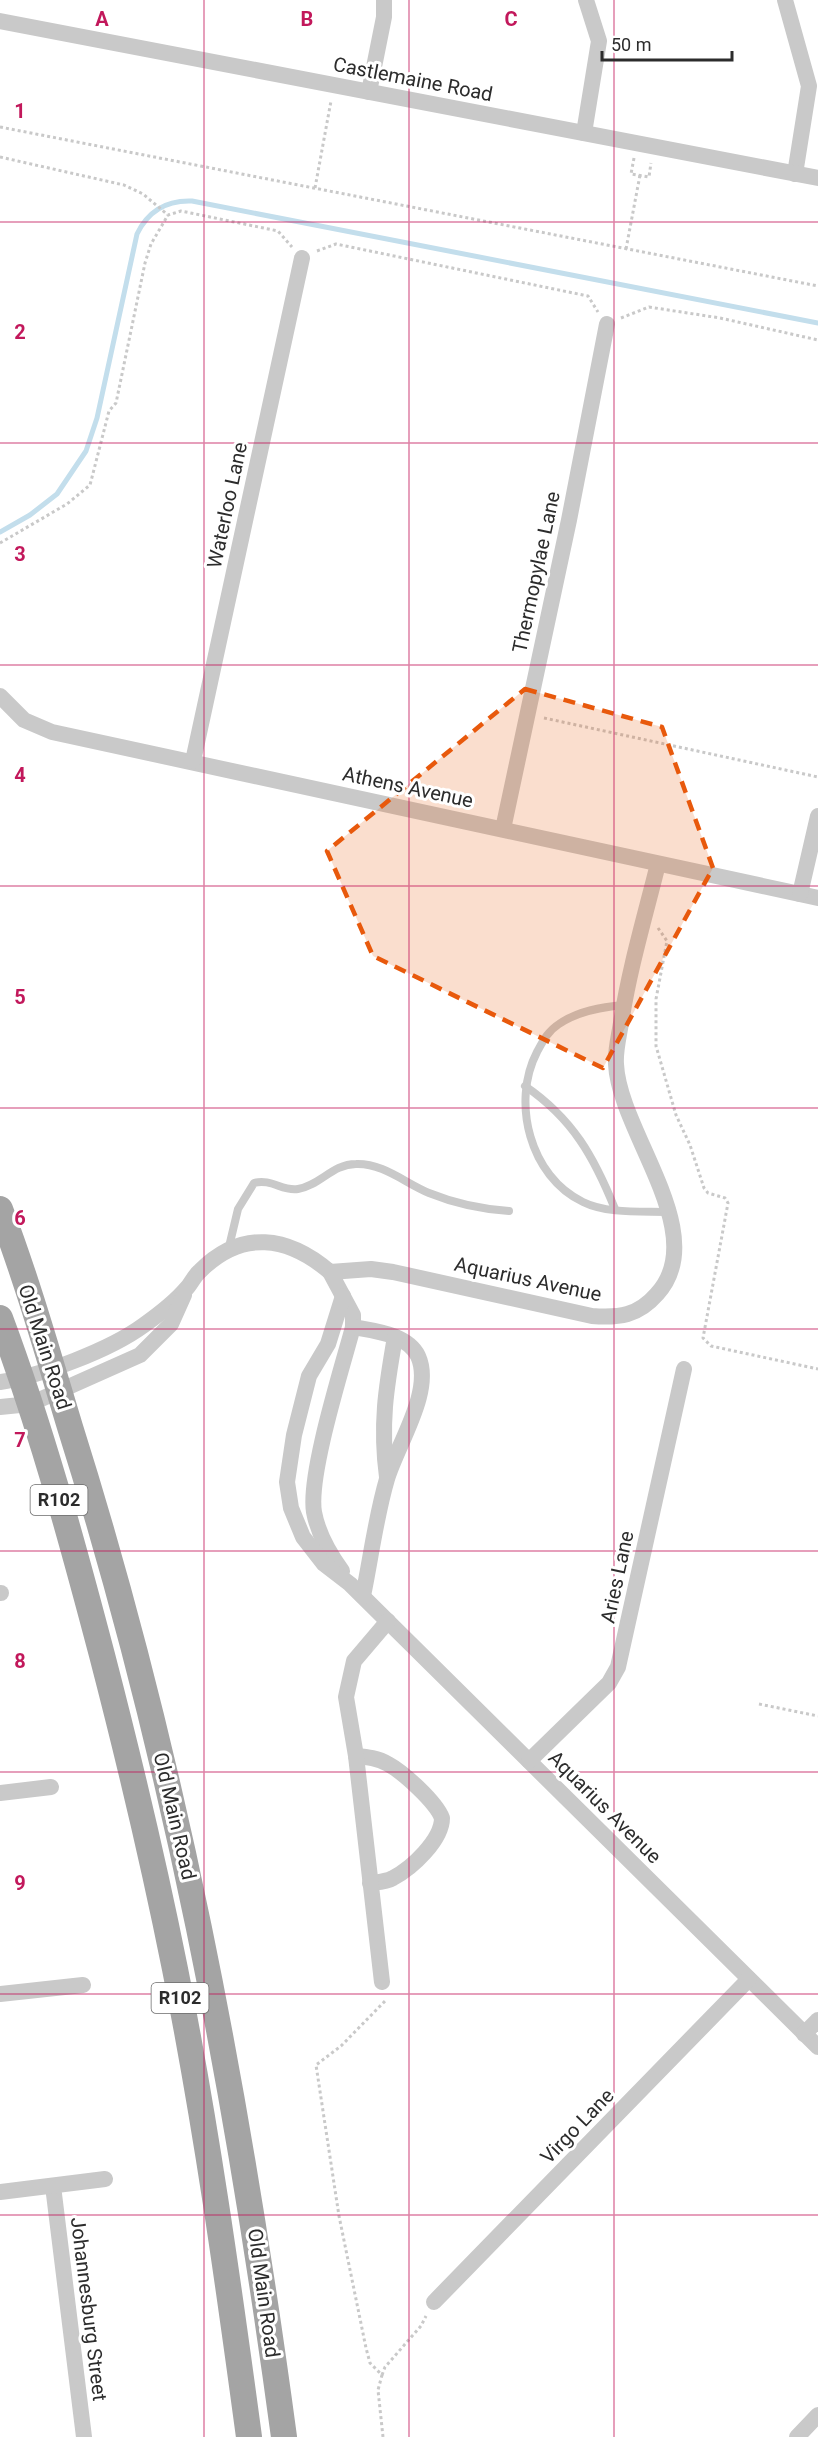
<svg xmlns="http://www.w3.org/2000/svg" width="818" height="2437" font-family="Roboto,sans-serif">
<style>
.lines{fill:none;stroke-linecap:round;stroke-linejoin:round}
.stream{stroke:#c3deec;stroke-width:5}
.path{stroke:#c9c9c9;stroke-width:3;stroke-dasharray:3 3;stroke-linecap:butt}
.service{stroke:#c9c9c9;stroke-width:8}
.minor{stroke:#c9c9c9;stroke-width:16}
.primary{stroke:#a4a4a4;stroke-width:26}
.marked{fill:#e8590c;fill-opacity:0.2;stroke:#e8590c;stroke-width:4.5;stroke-dasharray:12 8;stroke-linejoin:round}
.grid{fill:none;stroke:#c2185b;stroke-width:1.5;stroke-opacity:0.55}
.labels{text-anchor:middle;stroke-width:6;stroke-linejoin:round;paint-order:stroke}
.shield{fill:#fff;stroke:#6b6b6b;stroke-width:1.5}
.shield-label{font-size:18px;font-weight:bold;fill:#2c2c2c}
.street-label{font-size:20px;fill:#2c2c2c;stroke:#fff}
.grid-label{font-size:20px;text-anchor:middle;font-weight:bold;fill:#c2185b;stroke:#fff;stroke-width:6;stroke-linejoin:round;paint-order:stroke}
</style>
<rect width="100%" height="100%" fill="#fff"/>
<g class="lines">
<path class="stream" d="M 0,532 L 30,515 L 57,494 L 86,451 L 97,418 L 137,234 C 148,211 166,200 192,201 L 818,323"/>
<g class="path">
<polyline points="0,127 818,286"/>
<polyline points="0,157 124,185 143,194 168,215 181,211 278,231 292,247"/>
<polyline points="634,158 631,174 649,177 651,163"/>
<polyline points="315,188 331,101"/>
<polyline points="626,249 640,175"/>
<polyline points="317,251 336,244 583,295 588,296 598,312"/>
<polyline points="621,318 649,307 720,318 818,340"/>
<polyline points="0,543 67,504 90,485 109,411 116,403 145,263 151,244 168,215"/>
<polyline points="544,718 818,777"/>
<polyline points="658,928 667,941 656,999 656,1046 676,1115 690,1145 704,1188 708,1193 725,1198 728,1203 703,1338 711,1346 818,1369"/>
<polyline points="759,1704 818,1716"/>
<polyline points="382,2375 385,2367 421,2326 426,2316"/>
<polyline points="383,2437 378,2390 382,2375 370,2363 366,2348 339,2216 316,2065 341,2046 387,1999"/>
</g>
<g class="service">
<path d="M 624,1005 C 601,1007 578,1011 559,1024 C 548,1031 543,1041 537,1052 C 511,1102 530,1177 583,1202 C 607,1214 642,1211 669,1212"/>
<path d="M 525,1086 C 573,1119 594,1157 615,1209"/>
<path d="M 228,1251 L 238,1209 L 254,1183 C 271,1178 283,1192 298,1189 C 321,1185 332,1164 356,1164 C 383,1163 405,1183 429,1193 C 456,1204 480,1209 509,1211"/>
</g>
<g class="minor">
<polyline points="785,0 809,86 795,174"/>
<polyline points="0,21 818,178"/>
<polyline points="369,92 384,17 384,0"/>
<polyline points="584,133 599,41 586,0"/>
<polyline points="0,696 24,720 52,732 818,898"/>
<polyline points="193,761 302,258"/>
<polyline points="503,829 569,520 607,324"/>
<polyline points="800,894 818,816"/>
<path d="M 330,1272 L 353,1315 L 353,1327 C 342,1368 308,1475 314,1512 C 318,1534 329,1553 342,1571"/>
<polyline points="343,1296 328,1344 309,1376 294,1435 287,1482 291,1508 303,1537 324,1564 350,1584 818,2047"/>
<path d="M 353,1327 C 374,1331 407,1334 418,1356 C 434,1391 397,1445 387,1479 C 376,1516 371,1557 363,1596"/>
<path d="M 0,1382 C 41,1376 110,1350 144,1325 C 158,1315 175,1302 186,1289 C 191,1284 194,1276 200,1271 C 242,1229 288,1236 330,1272 L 371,1269 L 393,1272 L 592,1316 C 619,1318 638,1316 657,1294 C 712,1234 619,1132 616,1064 C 615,1051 619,1036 621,1023 C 629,970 645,916 658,864"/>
<polyline points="0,1407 30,1404 140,1355 171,1324 184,1295"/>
<path d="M 387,1477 C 380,1425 386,1388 395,1337"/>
<polyline points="0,1593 1,1593"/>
<path d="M 356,1756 C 367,1757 378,1758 388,1764 C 403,1772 436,1802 442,1818 C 442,1840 412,1868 393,1878 C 386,1882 379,1882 370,1883"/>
<polyline points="529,1761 609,1683 618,1667 684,1369"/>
<polyline points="0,1793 51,1787"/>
<polyline points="382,1982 356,1756 346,1697 354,1661 388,1621"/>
<polyline points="0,1994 83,1985"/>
<polyline points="804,2034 818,2020"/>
<polyline points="53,2186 84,2437"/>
<polyline points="0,2192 105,2179"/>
<polyline points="434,2302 749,1979"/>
<polyline points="797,2437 818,2415"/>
</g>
<g class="primary">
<path d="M 0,1209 C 27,1280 48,1354 70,1427 C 174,1756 238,2095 284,2437"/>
<path d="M 0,1318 C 41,1428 72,1541 102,1655 C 129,1759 154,1864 175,1969 C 206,2124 228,2281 249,2437"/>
</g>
</g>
<path class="marked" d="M 525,689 L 662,727 L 713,868 L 603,1068 L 373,956 L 327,851 Z"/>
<path class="grid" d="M 204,0 L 204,2437M 409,0 L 409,2437M 614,0 L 614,2437M 0,222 L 818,222M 0,443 L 818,443M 0,665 L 818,665M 0,886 L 818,886M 0,1108 L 818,1108M 0,1329 L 818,1329M 0,1551 L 818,1551M 0,1772 L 818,1772M 0,1994 L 818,1994M 0,2215 L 818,2215"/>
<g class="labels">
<g class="shield">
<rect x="30.5" y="1485" width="57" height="30" rx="4.5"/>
<rect x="151.5" y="1983" width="57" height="30" rx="4.5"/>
</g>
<g class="shield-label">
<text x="59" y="1506">R102</text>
<text x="180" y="2004">R102</text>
</g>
<g class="street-label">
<text transform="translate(413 79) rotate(11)" y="7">Castlemaine Road</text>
<text transform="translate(227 505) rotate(-78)" y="7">Waterloo Lane</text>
<text transform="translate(536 572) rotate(-78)" y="7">Thermopylae Lane</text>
<text transform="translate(408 787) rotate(12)" y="7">Athens Avenue</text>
<text transform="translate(528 1279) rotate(12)" y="7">Aquarius Avenue</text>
<text transform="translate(45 1347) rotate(72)" y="7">Old Main Road</text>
<text transform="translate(617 1577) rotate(-78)" y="7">Aries Lane</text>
<text transform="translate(605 1807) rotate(45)" y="7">Aquarius Avenue</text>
<text transform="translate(175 1816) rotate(77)" y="7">Old Main Road</text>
<text transform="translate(577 2126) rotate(-46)" y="7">Virgo Lane</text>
<text transform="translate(264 2293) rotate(82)" y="7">Old Main Road</text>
<text transform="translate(89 2309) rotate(83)" y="7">Johannesburg Street</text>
</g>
</g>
<g class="grid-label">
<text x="102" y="26">A</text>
<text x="307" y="26">B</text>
<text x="511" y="26">C</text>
<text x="20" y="118">1</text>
<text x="20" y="339">2</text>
<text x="20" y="561">3</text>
<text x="20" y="782">4</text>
<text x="20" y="1004">5</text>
<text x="20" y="1225">6</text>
<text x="20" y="1447">7</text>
<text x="20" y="1668">8</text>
<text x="20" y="1890">9</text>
</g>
<path d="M602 51v9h130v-9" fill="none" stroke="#2c2c2c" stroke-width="3"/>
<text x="611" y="51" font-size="18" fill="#2c2c2c" stroke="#ffffff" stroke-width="4.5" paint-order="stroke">50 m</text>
</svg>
